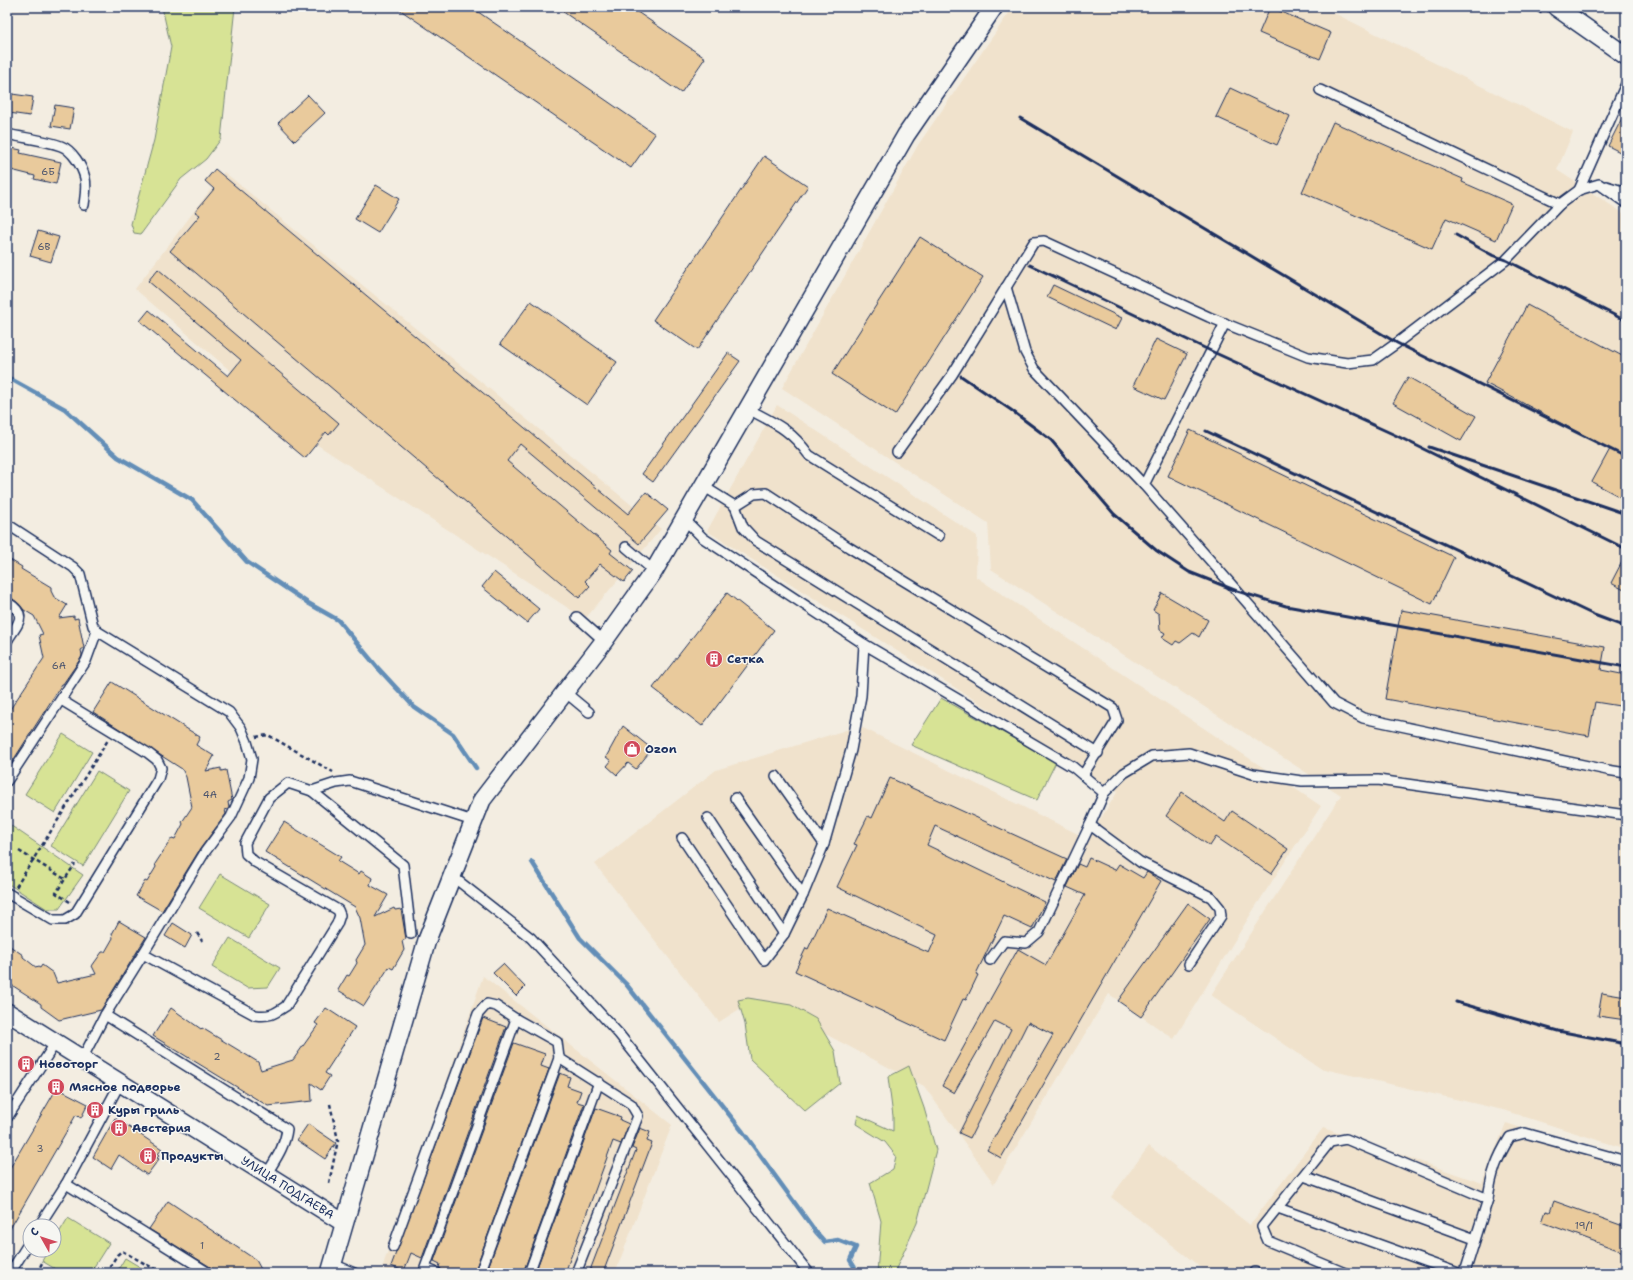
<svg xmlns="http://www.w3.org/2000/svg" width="1633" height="1280" font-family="'Shantell Sans',sans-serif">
<rect width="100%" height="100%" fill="#f3ede1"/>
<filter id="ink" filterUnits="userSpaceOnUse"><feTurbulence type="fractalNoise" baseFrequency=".025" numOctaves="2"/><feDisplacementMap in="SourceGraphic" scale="8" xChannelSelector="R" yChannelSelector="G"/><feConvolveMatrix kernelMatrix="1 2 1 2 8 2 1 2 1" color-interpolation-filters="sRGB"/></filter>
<g filter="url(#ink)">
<g fill="#f0e2cc">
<path d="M1013,7H1322L1573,132L1557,170L1626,215V1149L1503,1110L1320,1068L1211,995L1341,795L991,569L988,523L782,388L918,145Z"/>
<path d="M224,172L661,529L585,619L316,444L135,289Z"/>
<path d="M777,405L977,536L976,577L1321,806L1254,909L1174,1039L1109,994L994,1184L924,1086L757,998L719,1022L595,864L716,770L859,726L1088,839L1118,791L1083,775L1076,764L707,531Z"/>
<path d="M483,976L672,1125L615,1273H395L382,1268Z"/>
<path d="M1506,1123L1626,1162V1273H1208L1111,1197L1149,1146L1250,1225L1323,1128L1482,1183Z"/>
</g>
<g fill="#d7e395" stroke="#79897a">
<path d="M162,7H235L221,139L206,159L181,179L141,234L134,233L131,224L154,140L171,47Z"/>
<path d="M941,698L1056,762L1037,800L911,745Z"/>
<path d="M63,734L92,752L55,813L25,794Z"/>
<path d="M97,771L129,791L83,866L51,846Z"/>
<path d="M7,823L83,875L59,909H47L7,883Z"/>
<path d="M220,874L270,904L249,938L199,908Z"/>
<path d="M230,938L280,968L268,987L247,988L212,967Z"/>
<path d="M748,998L791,1005L816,1019L835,1051L840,1083L805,1111L750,1059L745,1024L738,1000Z"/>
<path d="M909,1066L924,1108L936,1150L917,1223L894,1273H877L881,1221L870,1183L893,1169L896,1156L885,1142L856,1124L858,1115L893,1131V1116L888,1077Z"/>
<path d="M68,1218L109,1243L90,1273H62L42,1261L48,1250H54V1241Z"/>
<path d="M125,1258L150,1273H116Z"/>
</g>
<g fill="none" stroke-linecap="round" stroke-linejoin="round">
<g stroke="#638eb7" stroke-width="4.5">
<path d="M7,377L65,409L118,457L192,500L247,562L308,603L338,620L377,667L414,707L453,734L476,768"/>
<path d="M532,862L580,938L626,984L743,1132L816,1232L825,1242L838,1240L856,1247L850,1260L858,1273"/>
</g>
</g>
<g fill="#e9ca9c" stroke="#1b2f5e">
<path d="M396,7H471L655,134L631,168Z"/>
<path d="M556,7H630L705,58L681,93Z"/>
<path d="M1270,7L1331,33L1320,59L1259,33Z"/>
<path d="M1230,88L1290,116L1277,145L1216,117Z"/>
<path d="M12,94L33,97L30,116L9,113Z"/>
<path d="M308,95L325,113L295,141L278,123Z"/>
<path d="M55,105L74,108L70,129L51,126Z"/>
<path d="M1626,110V155L1608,146Z"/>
<path d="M1333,122L1463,179L1462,182L1512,204L1496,240L1446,218L1432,249L1302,192Z"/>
<path d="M7,147L21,150L20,153L61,162L56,184L34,179L35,176L7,169Z"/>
<path d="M764,156L808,186L697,350L653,320Z"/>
<path d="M215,169L628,514L646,492L668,510L639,544L520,444L507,461L612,550L610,553L633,571L624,582L600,564L585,581L590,586L579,598L170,251L200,215L195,212L214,189L205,181Z"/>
<path d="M376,185L399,199L378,233L355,219Z"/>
<path d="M38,231L59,237L51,262L30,256Z"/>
<path d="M920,237L983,277L895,415L832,374Z"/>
<path d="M158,269L339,423L329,435L326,432L305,458L140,321L149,310L228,376L241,360L148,281Z"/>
<path d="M1053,285L1122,318L1116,330L1047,297Z"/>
<path d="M531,301L617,362L587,405L500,344Z"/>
<path d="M1527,305L1626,358V500L1592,482L1610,449L1485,383Z"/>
<path d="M1156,339L1187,354L1164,400L1133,386Z"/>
<path d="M728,353L740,361L653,482L642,474Z"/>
<path d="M1408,377L1476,416L1461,441L1393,403Z"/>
<path d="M1190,430L1454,557L1432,604L1168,476Z"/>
<path d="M1626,554V591L1611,583Z"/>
<path d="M7,558L22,567L21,569L51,587V591L54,597L67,605L59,618L74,616V619L78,618L84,648L81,650L82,655L81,658L63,684H62L7,770V714L44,658L39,635L43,634L34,616L24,610L17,602L7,596Z"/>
<path d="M494,572L539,609L527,623L482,587Z"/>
<path d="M727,593L774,630L702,726L653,688Z"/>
<path d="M1162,593L1208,620L1199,637L1193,633L1180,643L1176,641L1173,645L1162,638L1165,633L1160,630L1159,614L1153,610Z"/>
<path d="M1401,610L1605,647L1601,670L1626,675V707L1595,702L1589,736L1385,699Z"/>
<path d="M112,682L200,737L196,745L214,756L206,771L221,768V771L226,770L232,800L228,802L229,808L228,809L225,810L226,814L200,849L162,911L136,896L145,881L147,882L156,867L155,864L172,838L175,839L183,824L182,822L192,807L186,777L182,769L93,712Z"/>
<path d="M623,726L652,749L636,769L628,763L617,775L607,766L611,761L606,757Z"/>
<path d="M890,778L1067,859L1056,882L935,826L927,845L1045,902L1032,929L1004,916L976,974L978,975L966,1000L963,999L944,1040L795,971L806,948L808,949L827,908L929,953L937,935L837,887L857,845L854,844L868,816L872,818Z"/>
<path d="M1182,792L1225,822L1232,811L1288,849L1271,874L1216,837L1210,846L1166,816Z"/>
<path d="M284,822L341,857L338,861L359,874L361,871L372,878L370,885L388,895L375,917L394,908L395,910L401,909L406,939L402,941L404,950L393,969L389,967L364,1006L338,990L347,975L349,976L357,963L356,960L365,945L360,918L355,907L265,852Z"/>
<path d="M1089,858L1115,870L1119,864L1143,878L1147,872L1161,881L1001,1158L987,1150L1053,1035L1028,1022L970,1138L959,1133L1011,1029L995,1021L954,1093L942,1086L1018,949L1046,965L1085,895L1067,887L1078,864L1085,867Z"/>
<path d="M1188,903L1210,919L1141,1017L1118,1001Z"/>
<path d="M119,921L146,937L101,1010L59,1020L41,1007V1004L7,982V944L23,955V957L37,968L38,967L40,968L42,965L53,973L57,983L96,974L92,966L102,952H105L113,938L112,934Z"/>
<path d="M173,923L192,935L185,948L165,936Z"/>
<path d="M503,964L525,987L516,996L493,973Z"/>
<path d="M1602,993L1626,997V1020L1598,1016Z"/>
<path d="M171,1008L201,1029L202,1028L258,1062L261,1070L293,1060L318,1025L315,1023L326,1008L355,1027L325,1073L330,1076L321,1090L311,1083L312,1101L268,1106L153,1036Z"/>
<path d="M483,1018L506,1027L422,1258L411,1253L404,1271L391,1266Z"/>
<path d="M514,1043L545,1054L541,1066L549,1069L474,1273H443L442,1270L439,1267L440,1264L434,1261Z"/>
<path d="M560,1073L570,1077L567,1086L581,1091L577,1102L584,1104L523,1273H486Z"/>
<path d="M57,1088L88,1104L81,1118L76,1115L7,1234V1173Z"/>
<path d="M596,1108L621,1117L620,1120L629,1124L621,1144L613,1141L565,1273H535Z"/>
<path d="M115,1118L162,1149L158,1154L159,1155L157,1158L159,1159L147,1175L119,1155L111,1169L93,1157Z"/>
<path d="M308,1124L336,1143L325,1159L297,1140Z"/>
<path d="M640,1128L650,1132L647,1141L652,1143L603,1273H589L636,1150L632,1148Z"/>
<path d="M168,1201L256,1260L263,1273H215L212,1268L149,1229Z"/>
<path d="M1554,1201L1626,1227V1253L1542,1222L1546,1211L1550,1212Z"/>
</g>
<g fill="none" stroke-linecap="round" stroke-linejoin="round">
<defs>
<g id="lane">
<path d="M1320,90L1560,204"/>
<path d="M7,134C24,138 45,140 61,146C72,150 82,166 85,178C87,187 85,196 84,205"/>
<path d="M1606,186L1626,192"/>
<path d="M1579,190L1626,84"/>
<path d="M1006,287L1025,352L1034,369L1144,485"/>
<path d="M1225,323L1144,485L1237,591L1334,703L1363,718L1607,770L1626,773"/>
<path d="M748,409C776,424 790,429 809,455L939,536"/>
<path d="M897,452L952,375L1034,242L1044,241L1209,317L1308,357L1347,363L1373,360L1397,343L1506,260L1560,204L1579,190L1599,184L1626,203"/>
<path d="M703,486L735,506L754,494L766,493L850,548L1113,708L1117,720L1083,775"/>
<path d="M735,506L743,527L756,541L1098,753"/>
<path d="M684,519L703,538L864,644L1073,767L1104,793"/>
<path d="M7,524L73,567L80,574L93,626L97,631L86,661L7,781"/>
<path d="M626,547L654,571"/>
<path d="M7,602C29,615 18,623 7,641"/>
<path d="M577,617L604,641"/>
<path d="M97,631L229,712L241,728L247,742L252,759L249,778L231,817L205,852L143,954"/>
<path d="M565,692L589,712"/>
<path d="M776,776L824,844"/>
<path d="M312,791L403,865L411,934"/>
<path d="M735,798L803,895"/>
<path d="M708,818L784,934"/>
<path d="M1090,825L1140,862L1211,897L1220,908L1221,916L1189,964"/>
<path d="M682,838L764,960L784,934L803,895L824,844L851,750L861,696L864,644"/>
<path d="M452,876L531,938L619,1034L809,1273"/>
<path d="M7,893L53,920H65L75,914L150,792L158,779L161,768L157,760L148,753L61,700"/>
<path d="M990,960L1004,941L1026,943L1039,932L1090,825L1104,793L1124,773L1152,756L1189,753L1253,774L1302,781L1378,780L1626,815"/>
<path d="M105,1015L287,1129C285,1147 275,1160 266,1175"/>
<path d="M82,1059L105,1015L143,954L255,1015C270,1017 274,1014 286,1006L337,924L340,915L338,910L255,862L246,854L245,843L269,798L288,783L312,791L336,783L350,781L473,821"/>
<path d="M7,1118L56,1042"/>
<path d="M1304,1176L1475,1239"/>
<path d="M66,1184L209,1273"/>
<path d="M1278,1208L1458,1273"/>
<path d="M39,1226L66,1184L120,1083"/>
<path d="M393,1247L478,1014L487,1004L496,1006L516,1019L557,1042L559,1058L631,1104L638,1116L576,1273"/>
<path d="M333,1264L354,1273"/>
<path d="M1255,1272L1256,1273"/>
<path d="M10,1273L30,1241"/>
<path d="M437,1273L425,1268L516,1019"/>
<path d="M480,1273L559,1058"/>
<path d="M529,1273L599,1082"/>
<path d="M1345,1273L1268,1241L1262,1227L1330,1142L1346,1139L1488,1199C1491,1174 1497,1158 1510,1137L1525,1133L1626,1161"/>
<path d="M1461,1273L1466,1269L1488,1199"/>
</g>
<g id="street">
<path d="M1556,7L1626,56"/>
<path id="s1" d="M7,1012L344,1223"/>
<path d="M330,1273L427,940L482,800L604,641L654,571L906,135L994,7"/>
</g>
</defs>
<use href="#lane" stroke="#1b2f5e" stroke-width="12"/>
<use href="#street" stroke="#1b2f5e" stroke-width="20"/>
<g stroke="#1b2f5e" stroke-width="2.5" stroke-dasharray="4 3" stroke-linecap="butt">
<path d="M1532,7L1542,14"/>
<path d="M256,737L268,735L333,772"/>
<path d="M19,851L65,879"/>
<path d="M16,887L108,740"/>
<path d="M70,902L56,893L75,864"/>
<path d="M197,933L202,941"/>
<path d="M329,1183L338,1140L330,1104"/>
<path d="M37,1273L43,1261"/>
<path d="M106,1273L117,1255L122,1251L162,1273"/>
</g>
<use href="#lane" stroke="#f6f6f2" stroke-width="9"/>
<use href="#street" stroke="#f6f6f2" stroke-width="17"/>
<g stroke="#1b2f5e" stroke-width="3">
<path d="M1020,118L1397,343L1626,457"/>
<path d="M1456,235L1492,255L1506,260L1626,321"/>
<path d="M1030,265L1211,351L1395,435L1626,549"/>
<path d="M961,376L1011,410L1051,440L1114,514L1157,551L1189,572L1237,591L1286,606L1626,667"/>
<path d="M1206,431L1594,615L1626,627"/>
<path d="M1429,447L1626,514"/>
<path d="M1456,1002L1558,1031L1626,1044"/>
</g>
</g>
</g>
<defs>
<symbol id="building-disc" viewBox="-11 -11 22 22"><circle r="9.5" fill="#d1495b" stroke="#f6f6f2"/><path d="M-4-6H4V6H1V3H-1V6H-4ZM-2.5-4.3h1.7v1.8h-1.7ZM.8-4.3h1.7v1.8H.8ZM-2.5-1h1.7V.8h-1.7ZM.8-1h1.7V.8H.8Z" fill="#fff"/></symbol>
<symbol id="shop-disc" viewBox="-11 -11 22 22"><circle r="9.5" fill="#d1495b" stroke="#f6f6f2"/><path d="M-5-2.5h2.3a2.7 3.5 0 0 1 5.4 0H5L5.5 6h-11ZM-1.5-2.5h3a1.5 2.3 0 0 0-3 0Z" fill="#fff"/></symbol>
</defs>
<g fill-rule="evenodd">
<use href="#building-disc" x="704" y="649" width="20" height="20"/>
<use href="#shop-disc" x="622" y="739" width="20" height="20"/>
<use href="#building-disc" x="16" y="1054" width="20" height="20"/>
<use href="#building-disc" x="46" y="1077" width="20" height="20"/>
<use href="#building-disc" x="85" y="1100" width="20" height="20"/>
<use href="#building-disc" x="109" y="1118" width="20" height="20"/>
<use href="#building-disc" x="138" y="1146" width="20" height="20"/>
</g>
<g text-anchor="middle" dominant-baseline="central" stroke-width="3" stroke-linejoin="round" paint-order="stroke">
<g font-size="10" fill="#4e566e">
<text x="48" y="171">6Б</text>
<text x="44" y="246">6В</text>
<text x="59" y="665">6А</text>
<text x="210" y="794">4А</text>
<text x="217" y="1056">2</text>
<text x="40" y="1148">3</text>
<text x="1584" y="1225">19/1</text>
<text x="202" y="1245">1</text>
</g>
<g font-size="12" font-weight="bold" fill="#1b2f5e" stroke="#f6f6f2" text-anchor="start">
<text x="727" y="659">Сетка</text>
<text x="645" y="749">Ozon</text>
<text x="39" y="1064">Новоторг</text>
<text x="69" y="1087">Мясное подворье</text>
<text x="108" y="1110">Куры гриль</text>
<text x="132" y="1128">Австерия</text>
<text x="161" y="1156">Продукты</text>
</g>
<g font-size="12" fill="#1b2f5e" stroke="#f6f6f2">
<text stroke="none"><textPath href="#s1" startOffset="331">УЛИЦА ПОДГАЕВА</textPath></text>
</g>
</g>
<rect width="1633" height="1280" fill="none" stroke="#f6f6f2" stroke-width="24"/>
<rect x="12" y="12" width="1609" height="1256" fill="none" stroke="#1b2f5e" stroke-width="1.5" filter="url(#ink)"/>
<g transform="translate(42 1238) rotate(309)"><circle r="19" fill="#f6f6f2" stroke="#9ea6b7"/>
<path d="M0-3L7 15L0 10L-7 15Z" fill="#d1495b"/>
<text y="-6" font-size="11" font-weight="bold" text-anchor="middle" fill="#1b2f5e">С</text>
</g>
</svg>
